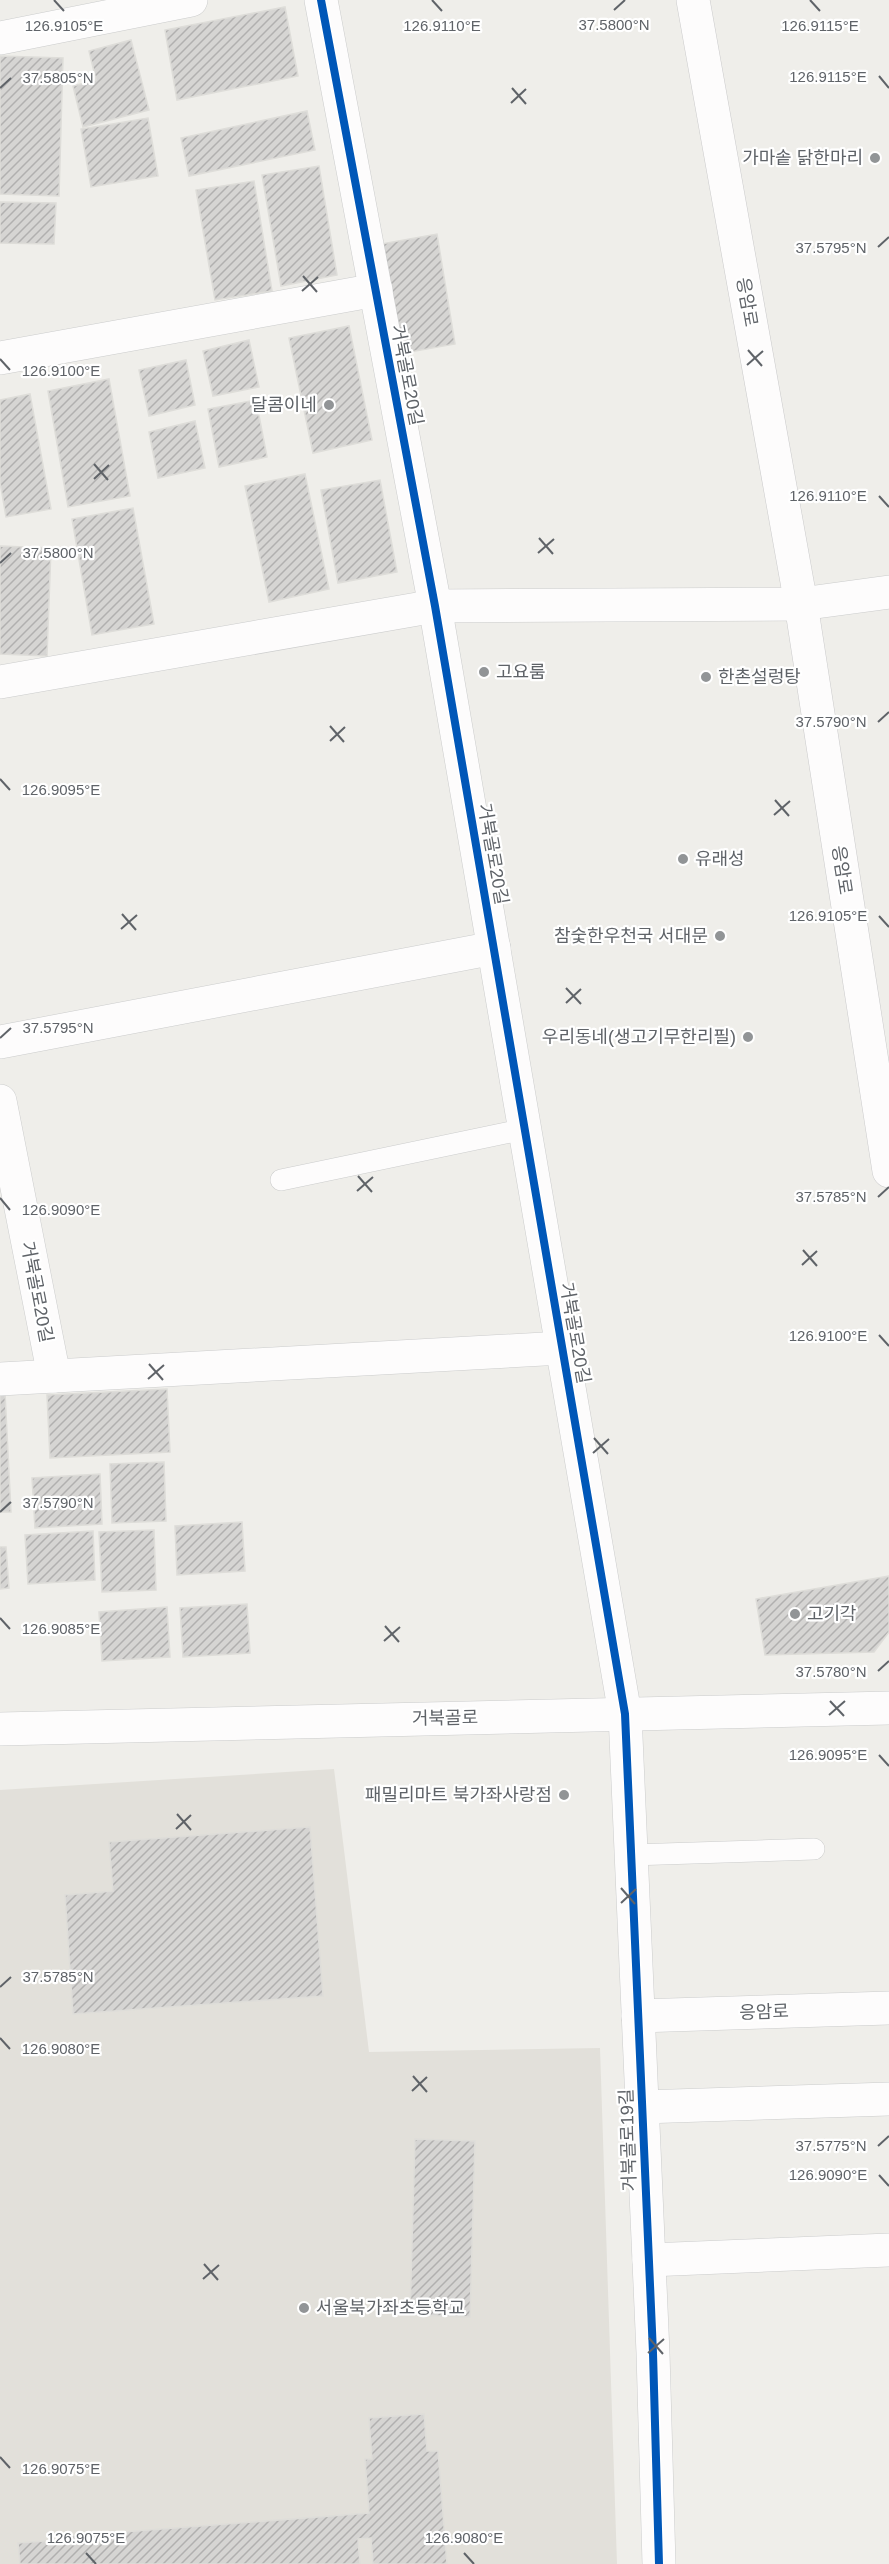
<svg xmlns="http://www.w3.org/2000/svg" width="889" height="2564" font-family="Helvetica,'Noto Sans KR',sans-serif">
<defs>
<pattern id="building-hatch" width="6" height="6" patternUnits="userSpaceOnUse" patternTransform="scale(1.5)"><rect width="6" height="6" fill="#d6d5d3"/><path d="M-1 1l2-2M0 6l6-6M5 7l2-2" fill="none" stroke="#b1b0af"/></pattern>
</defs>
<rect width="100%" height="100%" fill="#efeeea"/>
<path fill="#e2e0da" d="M334,1769L369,2052L600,2048L617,2564H0V1790Z"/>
<g fill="url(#building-hatch)" stroke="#deddd9" stroke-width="1.5">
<path d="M285,7L298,76L177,100L165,30Z"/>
<path d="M131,40L149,110L83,127L73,86L96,80L89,51Z"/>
<path d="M0,56L63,58L59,196L0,194Z"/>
<path d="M307,111L315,150L189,176L181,138Z"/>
<path d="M148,118L158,176L91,187L81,129Z"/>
<path d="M319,166L337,275L281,286L262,175Z"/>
<path d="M254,181L272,291L215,300L196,190Z"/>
<path d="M0,202L56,203L54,244L0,243Z"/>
<path d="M437,234L455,344L399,354L381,244Z"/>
<path d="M349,326L372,440L313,453L289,338Z"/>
<path d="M249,340L259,387L213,396L203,351Z"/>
<path d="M186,360L195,405L149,416L139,370Z"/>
<path d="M109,379L130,496L68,507L48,391Z"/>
<path d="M30,394L51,509L6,517L0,482V400Z"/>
<path d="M256,400L267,457L219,467L208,409Z"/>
<path d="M195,421L205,468L158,478L149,432Z"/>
<path d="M305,474L329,589L269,602L245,486Z"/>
<path d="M380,480L397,572L338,583L321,490Z"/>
<path d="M133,508L154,624L92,635L72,519Z"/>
<path d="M0,546L51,548L47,656L0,654Z"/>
<path d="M167,1389L170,1452L50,1458L47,1395Z"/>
<path d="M5,1393L11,1512H0V1394Z"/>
<path d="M164,1462L166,1521L112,1523L110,1464Z"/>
<path d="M100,1474L102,1524L35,1528L32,1478Z"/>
<path d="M242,1522L245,1571L177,1575L175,1526Z"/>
<path d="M154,1530L156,1590L102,1592L99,1532Z"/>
<path d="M93,1531L95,1580L28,1584L25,1535Z"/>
<path d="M0,1547H6L9,1588L0,1589Z"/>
<path d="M889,1576V1632L874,1652L765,1655L756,1599Z"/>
<path d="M247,1604L250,1653L183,1657L180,1608Z"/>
<path d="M167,1607L170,1657L102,1661L99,1612Z"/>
<path d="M310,1827L323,1996L73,2014L65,1895L113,1891L109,1842Z"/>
<path d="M415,2139L475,2141L470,2317L410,2315Z"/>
<path d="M424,2414L427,2451H438L447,2564H373L371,2538L358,2539L360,2564H20L18,2543L58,2540V2537L369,2513L365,2459H372L369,2418Z"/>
</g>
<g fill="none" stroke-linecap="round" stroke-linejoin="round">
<defs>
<g id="service">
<path d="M281,1180L525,1129"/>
<path d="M631,1855L814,1849"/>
</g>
<g id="minor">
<path d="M321,0L435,606L625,1714L653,2353L659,2564"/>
<path d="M0,38L191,0"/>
<path d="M0,358L376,290"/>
<path d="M0,682L435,606L801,604L889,592"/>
<path d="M0,1042L494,948"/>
<path d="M0,1101L54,1376"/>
<path d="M0,1379L562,1348"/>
<path d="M638,2016L889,2008"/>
<path d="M642,2107L889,2099"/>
<path d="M649,2260L889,2250"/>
</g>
<path id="tertiary" d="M0,1729L889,1708"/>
<path id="secondary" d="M693,0L801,604L889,1171"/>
</defs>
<use href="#service" stroke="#cbcccc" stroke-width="22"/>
<use href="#minor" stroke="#cbcccc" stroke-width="34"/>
<use href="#tertiary" stroke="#cbcccc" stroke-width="34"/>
<use href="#secondary" stroke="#cacacb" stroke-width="34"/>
<use href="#service" stroke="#fdfcfc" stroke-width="21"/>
<use href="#minor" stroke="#fdfcfc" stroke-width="33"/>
<use href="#tertiary" stroke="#fdfcfc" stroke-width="33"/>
<use href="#secondary" stroke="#fdfcfc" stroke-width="33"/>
<defs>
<path id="cycleway" d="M321,0L435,606L625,1714L653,2353L659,2564"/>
</defs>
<use href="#cycleway" stroke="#fff" stroke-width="11"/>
<use href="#cycleway" stroke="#0057b8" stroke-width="8"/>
</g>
<path fill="none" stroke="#5f6368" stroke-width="2" d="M54,0L64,11M432,0L442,11M810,0L820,11M614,10L625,0M879,76L889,88M0,88L11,78M512,88L526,104M511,103L526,89M878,247L889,237M303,276L317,292M302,291L318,277M748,350L762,366M0,359L10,370M747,365L763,351M94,464L108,480M94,479L109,465M879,496L889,507M539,538L553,554M538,553L554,539M0,563L11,553M878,722L889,712M330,726L344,742M330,741L345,727M0,779L10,790M775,800L789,816M774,815L790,801M122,914L136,930M879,916L889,927M121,929L137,915M566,988L581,1004M566,1003L581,989M0,1038L11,1028M358,1176L372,1192M357,1191L373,1177M878,1197L889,1187M0,1198L10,1210M803,1250L817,1266M802,1265L817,1251M879,1335L889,1346M149,1364L163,1380M148,1379L164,1365M594,1438L608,1454M593,1453L609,1439M0,1512L11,1502M0,1618L10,1629M385,1626L399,1642M384,1641L400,1627M878,1671L889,1661M830,1701L844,1716M829,1715L845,1701M879,1755L889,1766M177,1814L191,1830M176,1829L191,1815M621,1888L635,1904M621,1903L636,1889M0,1987L11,1977M0,2038L10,2049M413,2076L427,2092M412,2091L427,2077M878,2146L889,2136M879,2175L889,2186M204,2264L218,2280M203,2279L219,2265M649,2338L663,2354M648,2353L664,2339M0,2457L10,2468M86,2553L96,2564M464,2553L474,2564"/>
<g fill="#919496" stroke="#fff" stroke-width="2">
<circle cx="875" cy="158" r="6"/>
<circle cx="329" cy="405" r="6"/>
<circle cx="484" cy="672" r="6"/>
<circle cx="706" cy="677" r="6"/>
<circle cx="683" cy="859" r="6"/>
<circle cx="720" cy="936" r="6"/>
<circle cx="748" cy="1037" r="6"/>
<circle cx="795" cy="1614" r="6"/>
<circle cx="564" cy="1795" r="6"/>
<circle cx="304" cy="2308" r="6"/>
</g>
<g text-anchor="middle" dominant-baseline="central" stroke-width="4.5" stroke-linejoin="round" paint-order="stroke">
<g font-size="18" fill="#5f6368" stroke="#fff" text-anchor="end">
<text x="863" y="158">가마솥 닭한마리</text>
<text x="317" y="405">달콤이네</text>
<text x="496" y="672" text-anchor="start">고요룸</text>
<text x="718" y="677" text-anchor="start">한촌설렁탕</text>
<text x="695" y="859" text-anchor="start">유래성</text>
<text x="708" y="936">참숯한우천국 서대문</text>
<text x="736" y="1037">우리동네(생고기무한리필)</text>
<text x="807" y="1614" text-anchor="start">고기각</text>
<text x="552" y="1795">패밀리마트 북가좌사랑점</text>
<text x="316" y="2308" text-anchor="start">서울북가좌초등학교</text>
</g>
<g font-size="18" fill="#5f6368" stroke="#fff">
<text transform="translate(747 302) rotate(80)">응암로</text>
<text transform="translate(407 375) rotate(79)">거북골로20길</text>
<text transform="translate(493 854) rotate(80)">거북골로20길</text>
<text transform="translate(842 870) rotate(81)">응암로</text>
<text transform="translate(37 1292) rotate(79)">거북골로20길</text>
<text transform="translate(575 1333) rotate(80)">거북골로20길</text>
<text transform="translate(445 1718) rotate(-1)">거북골로</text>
<text transform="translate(764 2012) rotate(-2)">응암로</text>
<text transform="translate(628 2140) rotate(-92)">거북골로19길</text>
</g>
</g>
<g font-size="15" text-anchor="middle" fill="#5f6368" stroke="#fff" stroke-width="4.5" stroke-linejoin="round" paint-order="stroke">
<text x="614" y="30">37.5800°N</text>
<text x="64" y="31">126.9105°E</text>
<text x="442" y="31">126.9110°E</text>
<text x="820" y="31">126.9115°E</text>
<text x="828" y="82">126.9115°E</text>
<text x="58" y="83">37.5805°N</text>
<text x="831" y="253">37.5795°N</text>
<text x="61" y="376">126.9100°E</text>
<text x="828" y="501">126.9110°E</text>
<text x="58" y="558">37.5800°N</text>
<text x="831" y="727">37.5790°N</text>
<text x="61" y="795">126.9095°E</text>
<text x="828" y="921">126.9105°E</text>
<text x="58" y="1033">37.5795°N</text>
<text x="831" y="1202">37.5785°N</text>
<text x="61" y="1215">126.9090°E</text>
<text x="828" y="1341">126.9100°E</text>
<text x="58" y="1508">37.5790°N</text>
<text x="61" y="1634">126.9085°E</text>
<text x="831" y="1677">37.5780°N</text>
<text x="828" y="1760">126.9095°E</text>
<text x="58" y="1982">37.5785°N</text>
<text x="61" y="2054">126.9080°E</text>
<text x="831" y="2151">37.5775°N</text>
<text x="828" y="2180">126.9090°E</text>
<text x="61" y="2474">126.9075°E</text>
<text x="86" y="2543">126.9075°E</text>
<text x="464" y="2543">126.9080°E</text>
</g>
</svg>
